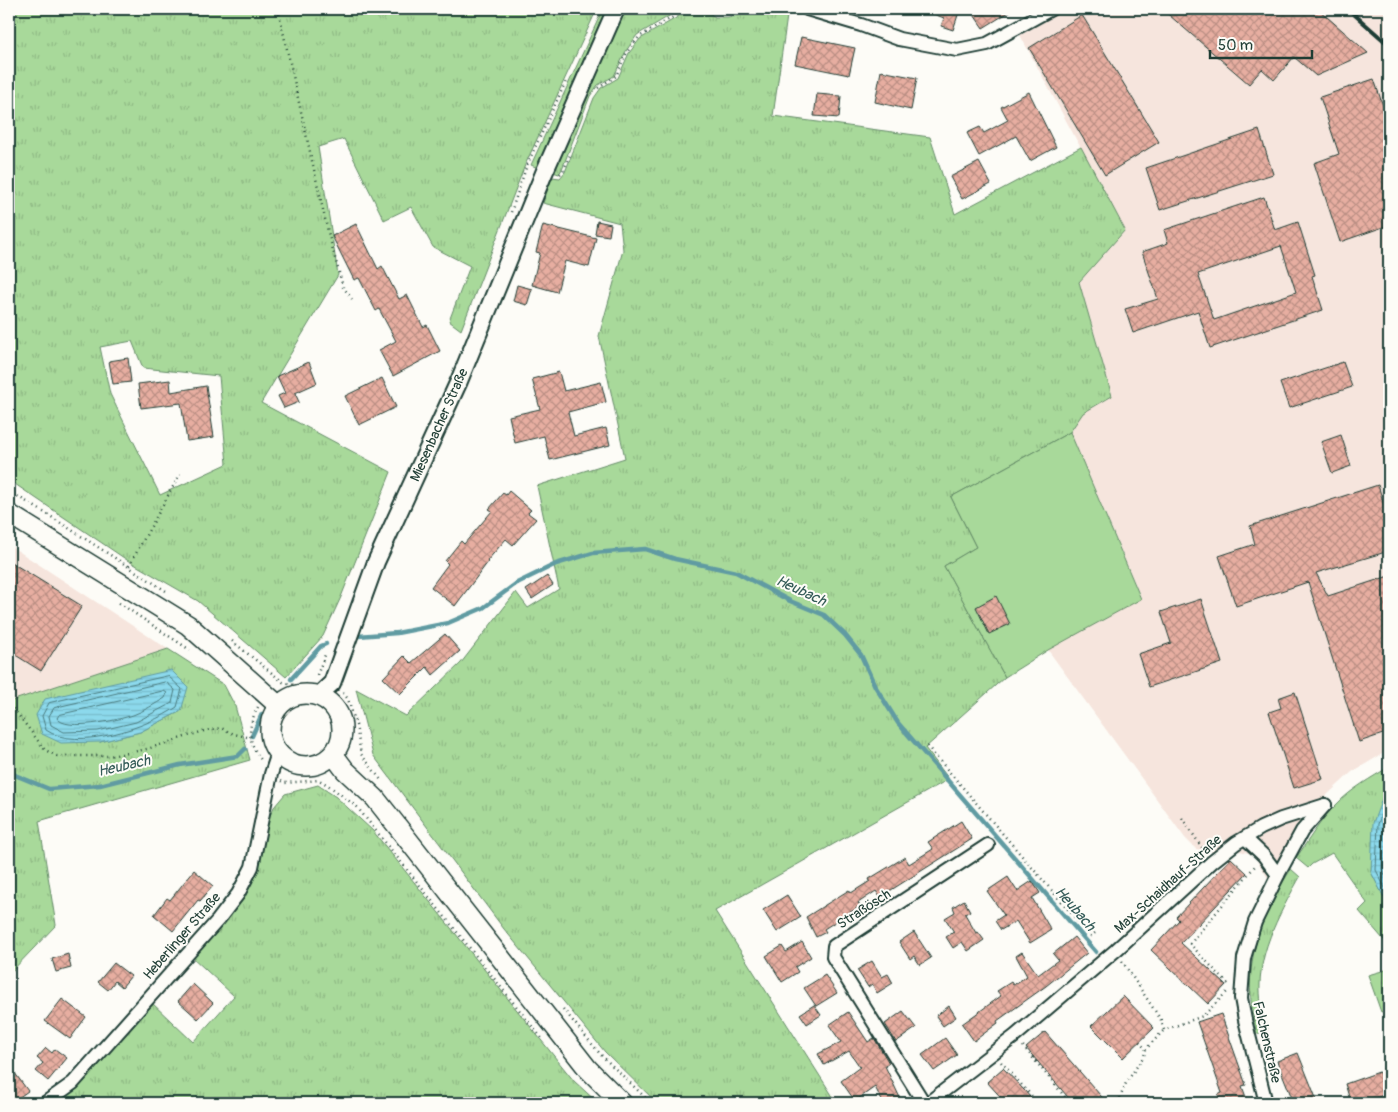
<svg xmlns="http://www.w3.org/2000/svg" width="1398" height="1112" font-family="Pangolin,sans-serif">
<defs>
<pattern id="grass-tufts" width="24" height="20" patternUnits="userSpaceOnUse" patternTransform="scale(1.25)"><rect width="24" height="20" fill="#a8d99a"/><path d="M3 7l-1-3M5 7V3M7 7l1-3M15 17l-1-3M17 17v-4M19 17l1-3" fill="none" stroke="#90bb85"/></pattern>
<pattern id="water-rules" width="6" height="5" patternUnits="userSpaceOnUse" patternTransform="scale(1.25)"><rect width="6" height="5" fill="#8cd9ec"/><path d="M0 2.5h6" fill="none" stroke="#78bbcb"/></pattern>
<pattern id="building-cross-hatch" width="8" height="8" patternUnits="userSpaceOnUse" patternTransform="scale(1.25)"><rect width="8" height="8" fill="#e7aea1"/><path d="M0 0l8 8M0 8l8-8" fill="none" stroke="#bb8f84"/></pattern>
</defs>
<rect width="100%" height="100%" fill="#fdfcf7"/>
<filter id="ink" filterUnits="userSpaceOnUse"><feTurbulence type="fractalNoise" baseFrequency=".02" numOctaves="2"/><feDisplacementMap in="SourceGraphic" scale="10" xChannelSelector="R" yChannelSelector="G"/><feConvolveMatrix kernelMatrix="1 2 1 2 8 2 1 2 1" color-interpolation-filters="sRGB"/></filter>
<g filter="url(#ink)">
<g fill="#f6e5dd">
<path d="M1057,9H1389V750L1352,772L1314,807L1269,880L1253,854L1235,850L1225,843L1214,852L1196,849L1185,838L1048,650L1141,598L1070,432L1083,413L1112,396L1079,282L1125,230L1020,35L1057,14Z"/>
<path d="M9,545L168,649L11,701L9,699Z"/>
</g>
<g fill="url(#grass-tufts)" stroke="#648b67" fill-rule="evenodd">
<path d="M9,9H597L525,165L461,330L449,321L470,266L433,247L411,207L384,220L344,139L318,147L338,275L261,403L391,472L341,597L323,636L286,677L198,601L127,560L9,480ZM132,341L143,368L219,376L227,464L160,495L110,394L100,347Z"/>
<path d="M603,9H610L538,168L531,165Z"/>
<path d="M622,9H681L637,35L626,51L614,76L598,85L590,96L562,169L559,174L553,172L589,83Z"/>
<path d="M688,9H705L706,11L715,17H728L739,15L748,9H788L773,116L930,137L955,214L1081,147L1125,230L1079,282L1112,396L1083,413L1070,432L951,497L976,547L944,566L1005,677L925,748L949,779L715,911L837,1103H657L605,1052L504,929L373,755L356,689L406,716L461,663L516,592L528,608L559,589L537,486L625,458L599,336L623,250L620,223L543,203L552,177L560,178L565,172L594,98L601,88L618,78L629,53L640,39L676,18Z"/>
<path d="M168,649L224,685L235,706L250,760L39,821L56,925L9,974V699L11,701ZM181,711L140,732L100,742Z"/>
<path d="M1389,767V794L1383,796L1371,872L1389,907V946L1359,911L1367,903L1332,853L1312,864L1308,868L1296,858C1309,840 1320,820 1336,805C1351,789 1371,778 1389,767Z"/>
<path d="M318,785L336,797L373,831L574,1081L598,1103H56L78,1087L151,1002L193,1042L234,996L191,956L221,922L274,807L285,794Z"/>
<path d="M1291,869L1300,877C1273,925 1246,974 1268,1029L1257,1034C1240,970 1257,923 1291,869Z"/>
<path d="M1389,969V1009L1381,1012L1368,975Z"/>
</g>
<path fill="#a8d99a" stroke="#648b67" d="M1070,432L1141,599L1048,650L1005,677L944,566L976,547L951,497Z"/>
<g fill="url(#water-rules)" stroke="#609ba2">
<path d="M171,670L188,687L181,711L140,732L100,742L61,743L42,734L36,715L45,699Z"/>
<path d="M1389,794V907L1371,872L1373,823L1383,796Z"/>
</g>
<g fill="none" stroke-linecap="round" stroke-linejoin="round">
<g stroke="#4b7b7e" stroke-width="1">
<path d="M168,676L182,689L177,707C148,727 77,752 46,730L42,716L49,703Z"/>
<path d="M166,682L175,690L172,703L136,722L98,731L64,732L51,725L49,716L54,708Z"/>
<path d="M164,691L167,693L165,698C155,704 144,711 133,715C119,720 65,732 57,718L59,715Z"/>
<path d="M1389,799L1386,801L1378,824L1376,870L1389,896"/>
<path d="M1389,811L1384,825L1382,869L1389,882"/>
</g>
<g stroke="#609ba2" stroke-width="4.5">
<path d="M358,636L397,633L448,623L483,608L517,583L556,564L593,553L645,549L675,559L736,572L790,601L824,615L845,635L861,655L875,686L898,723L1096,952"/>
<path d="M291,679L321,646L326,644"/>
<path d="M252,736L262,714"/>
<path d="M9,769L15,775L49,789L100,785L180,765L238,756L245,749"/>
</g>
</g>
<g fill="url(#building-cross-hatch)" stroke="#1f3d34" fill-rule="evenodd">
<path d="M921,9H960L953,30L941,26L944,18Z"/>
<path d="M970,9H1014L983,28Z"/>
<path d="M1162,9H1318L1368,53L1316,76L1294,57L1274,80L1262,69L1249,84Z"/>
<path d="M1082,15L1159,142L1105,175L1029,48Z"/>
<path d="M801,37L855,48L849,75L795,64Z"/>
<path d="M881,71L917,78L911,110L875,102Z"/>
<path d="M1374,79L1389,124V225L1340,242L1314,163L1339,154L1320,97Z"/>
<path d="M1029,92L1056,147L1030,161L1016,136L979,156L967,133L980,127L984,133L1008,120L1001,107Z"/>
<path d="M817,94L841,96L839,118L814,116Z"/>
<path d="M1259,130L1273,174L1160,210L1146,168Z"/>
<path d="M979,162L991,184L962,199L950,177Z"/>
<path d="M1264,197L1275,230L1298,222L1315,275L1312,276L1323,310L1210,348L1198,311L1133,333L1125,309L1158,299L1142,252L1168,243L1164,230ZM1281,246L1296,292L1214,320L1198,274Z"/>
<path d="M597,221L611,224L609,236L595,234Z"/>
<path d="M356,224L378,269L382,266L399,299L407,295L423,327L427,325L440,351L393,376L379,350L396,341L379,309L376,311L359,278L354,280L332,236Z"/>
<path d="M543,225L596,238L589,267L565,261L557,292L532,285L540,253L536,252Z"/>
<path d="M517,285L532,289L527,305L513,301Z"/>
<path d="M128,358L131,382L113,384L109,361Z"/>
<path d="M309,362L317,383L295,393L299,402L284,408L278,396L285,393L277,376Z"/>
<path d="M1343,362L1352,387L1289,408L1280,383Z"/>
<path d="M559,372L564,391L601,382L606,402L568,412L574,436L606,428L610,445L550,460L544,436L515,443L509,416L540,409L532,379Z"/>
<path d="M382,378L396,407L359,425L345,396Z"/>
<path d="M170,380L171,392L206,386L214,437L187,441L181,403L141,408L138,384Z"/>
<path d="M1341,435L1351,466L1332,473L1321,442Z"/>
<path d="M1378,485L1389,521V551L1316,573L1328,596L1389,576V732L1359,742L1308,582L1236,606L1219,556L1255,544L1250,526Z"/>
<path d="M509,491L531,510L528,513L536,519L513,545L506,539L487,561L488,562L455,606L431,587L448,564L445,561L461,541L464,544L492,511L489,509L503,493L506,495Z"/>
<path d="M9,561L82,606L41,671L9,651Z"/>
<path d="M547,576L553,585L532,599L526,590Z"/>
<path d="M996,596L1010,624L989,634L976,607Z"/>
<path d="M1201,599L1222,663L1149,687L1138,654L1171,643L1161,612Z"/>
<path d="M445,634L460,651L433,675L427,667L400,694L383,678L404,656L411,663Z"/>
<path d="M1295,692L1323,779L1294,788L1269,712L1281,708L1278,698Z"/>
<path d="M961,821L972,839L880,897L876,891L858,903L860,906L824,929L826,932L816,937L806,917L849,890L851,893L870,881L869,879L905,857L909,864L933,849L928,842Z"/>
<path d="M1231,858L1247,873L1181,943L1226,985L1208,1004L1151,950L1179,920L1176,917Z"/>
<path d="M194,870L213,886L200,901L198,900L173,931L154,915L167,898L170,900Z"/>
<path d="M1008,877L1017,891L1032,881L1040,893L1032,898L1051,930L1030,943L1016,921L1001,930L995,921L1004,915L987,891Z"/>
<path d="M787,895L801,917L777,932L763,910Z"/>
<path d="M964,900L970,911L965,914L976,933L978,932L984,940L968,951L962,942L953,948L946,937L954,932L945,918L955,912L953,907Z"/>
<path d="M914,932L931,958L920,965L914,956L910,959L899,942Z"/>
<path d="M1074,937L1087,953L1046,986L997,1021L998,1023L974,1041L962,1024L1001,996L997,991L1011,982L1013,985L1027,976L1016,956L1022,952L1038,975L1058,960L1053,954Z"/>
<path d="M802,942L811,957L795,967L798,972L782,982L766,956L782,946L786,952Z"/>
<path d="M68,954L71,968L56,972L52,959Z"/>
<path d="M872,961L882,977L888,974L893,983L877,993L872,984L868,987L857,970Z"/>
<path d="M114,963L131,976L122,987L115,981L108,990L98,982Z"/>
<path d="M825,975L837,993L816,1006L804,988Z"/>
<path d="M193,984L213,1003L198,1019L178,1001Z"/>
<path d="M1123,996L1154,1028L1123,1058L1091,1026Z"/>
<path d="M62,999L86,1017L70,1039L45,1021Z"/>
<path d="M814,1005L821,1015L807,1024L800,1014Z"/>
<path d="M949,1006L956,1017L943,1026L936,1016Z"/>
<path d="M903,1011L916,1028L896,1042L885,1024Z"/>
<path d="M848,1012L868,1042L874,1038L889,1063L885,1066L901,1100L894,1103H883L875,1087L855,1101L841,1081L860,1067L849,1051L824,1065L818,1054L841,1042L829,1025Z"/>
<path d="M1221,1014L1246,1085L1242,1086L1248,1103H1221L1218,1095L1222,1093L1197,1022Z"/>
<path d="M1045,1032L1087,1080L1107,1103H1074L1067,1096L1026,1048Z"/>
<path d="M945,1038L957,1055L934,1071L922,1055Z"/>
<path d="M46,1048L52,1053L55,1049L67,1058L48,1081L36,1071L43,1063L37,1058Z"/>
<path d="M1298,1053L1318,1103H1294L1277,1061Z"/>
<path d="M9,1065L28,1091L11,1103H9Z"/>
<path d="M1003,1068L1025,1091L1035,1103H1006L987,1082Z"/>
<path d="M1379,1072L1381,1079L1389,1076V1088L1385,1090L1387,1094L1360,1103H1351L1345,1084Z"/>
</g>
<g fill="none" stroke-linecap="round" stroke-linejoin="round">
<defs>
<g id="minor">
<path d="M807,9L861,25L899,39L957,50L987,44L1051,9"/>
<path d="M1245,838L1264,856L1278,875"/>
<path d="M45,1103L73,1083L218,920L238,894L252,867L271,774L278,753"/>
<path d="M924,1103L833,957L834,946L988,845"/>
<path d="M928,1103L1015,1036L1116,950L1212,862L1236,843L1261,828L1281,819L1325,805"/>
<path d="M1266,1103L1245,1020L1241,998L1244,958L1255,922L1278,875L1302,831L1325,805"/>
</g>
<path id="tertiary" d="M318,696L332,683L376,562L459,381L544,173L616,9"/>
<g id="secondary">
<path d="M9,514L188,625L279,706"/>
<circle cx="306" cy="730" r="36"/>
<path d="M333,754L345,770L375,798L394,822L588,1069L622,1103"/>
</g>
</defs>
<use href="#minor" stroke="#1f3d34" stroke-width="16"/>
<use href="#tertiary" stroke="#1f3d34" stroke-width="20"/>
<use href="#secondary" stroke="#1f3d34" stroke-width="22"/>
<g stroke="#1f3d34" stroke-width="2.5" stroke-dasharray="1 4" stroke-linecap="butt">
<path d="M278,9L328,232L343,287L352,299"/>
<path d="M598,88L616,76L627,52L639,37L675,16L684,9"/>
<path d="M560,174L563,171L570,155"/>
<path d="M511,212L527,165L567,79"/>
<path d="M9,491L50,516L166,591"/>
<path d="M129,566L180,474"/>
<path d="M119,603L190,650"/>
<path d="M232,641L283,682L302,687L310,682"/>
<path d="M317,675L325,655"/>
<path d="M343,693L348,699L356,725L361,754L381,780"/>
<path d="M9,706L13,708L45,750L57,756H109L128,753L147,749L204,731L221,728L234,734L251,738"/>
<path d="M258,707C247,728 247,741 262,761"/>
<path d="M927,746L1091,936L1095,933"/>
<path d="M281,781L285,783L319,780L328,785L357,807L544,1041"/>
<path d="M1182,818L1205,852"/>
<path d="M1122,961L1161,1020L1164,1030L1203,1016L1229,990"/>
<path d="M1228,984L1190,944L1255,866"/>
<path d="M563,1009L601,1055L651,1103"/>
<path d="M1139,1042L1146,1049"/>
<path d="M1023,1046L1070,1103"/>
<path d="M1001,1062L1038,1103"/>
<path d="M1118,1103L1126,1083L1144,1056L1146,1049L1164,1030"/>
</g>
<use href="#minor" stroke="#fdfcf7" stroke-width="12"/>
<use href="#tertiary" stroke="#fdfcf7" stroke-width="16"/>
<use href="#secondary" stroke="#fdfcf7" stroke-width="19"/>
<path stroke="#1f3d34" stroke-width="4" d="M1348,9L1389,45"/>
</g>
</g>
<g text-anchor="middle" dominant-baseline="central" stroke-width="4" stroke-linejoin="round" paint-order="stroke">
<g font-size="14" fill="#1f3d34" stroke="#fdfcf7">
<text transform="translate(439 425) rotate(-66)">Miesenbacher Straße</text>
<text transform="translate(1168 884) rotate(-42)">Max-Schaidhauf-Straße</text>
<text transform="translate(864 909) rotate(-33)">Straßösch</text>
<text transform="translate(182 936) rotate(-49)">Heberlinger Straße</text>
<text transform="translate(1267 1042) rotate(77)">Falchenstraße</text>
</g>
<g font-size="15" font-style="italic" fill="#355c59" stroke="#fdfcf7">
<text transform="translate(801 591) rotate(25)">Heubach</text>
<text transform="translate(124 766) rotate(-13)">Heubach</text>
<text transform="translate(1075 909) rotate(49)">Heubach</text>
</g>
</g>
<rect width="1398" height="1112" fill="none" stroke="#fdfcf7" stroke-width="30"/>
<rect x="15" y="15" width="1368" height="1082" fill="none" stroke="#1f3d34" stroke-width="2" filter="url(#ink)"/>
<path d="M1210 50v8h102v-8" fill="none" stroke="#1f3d34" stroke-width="2.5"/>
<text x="1218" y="50" font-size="15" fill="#1f3d34" stroke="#fdfcf7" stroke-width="4" paint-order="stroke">50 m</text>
</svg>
